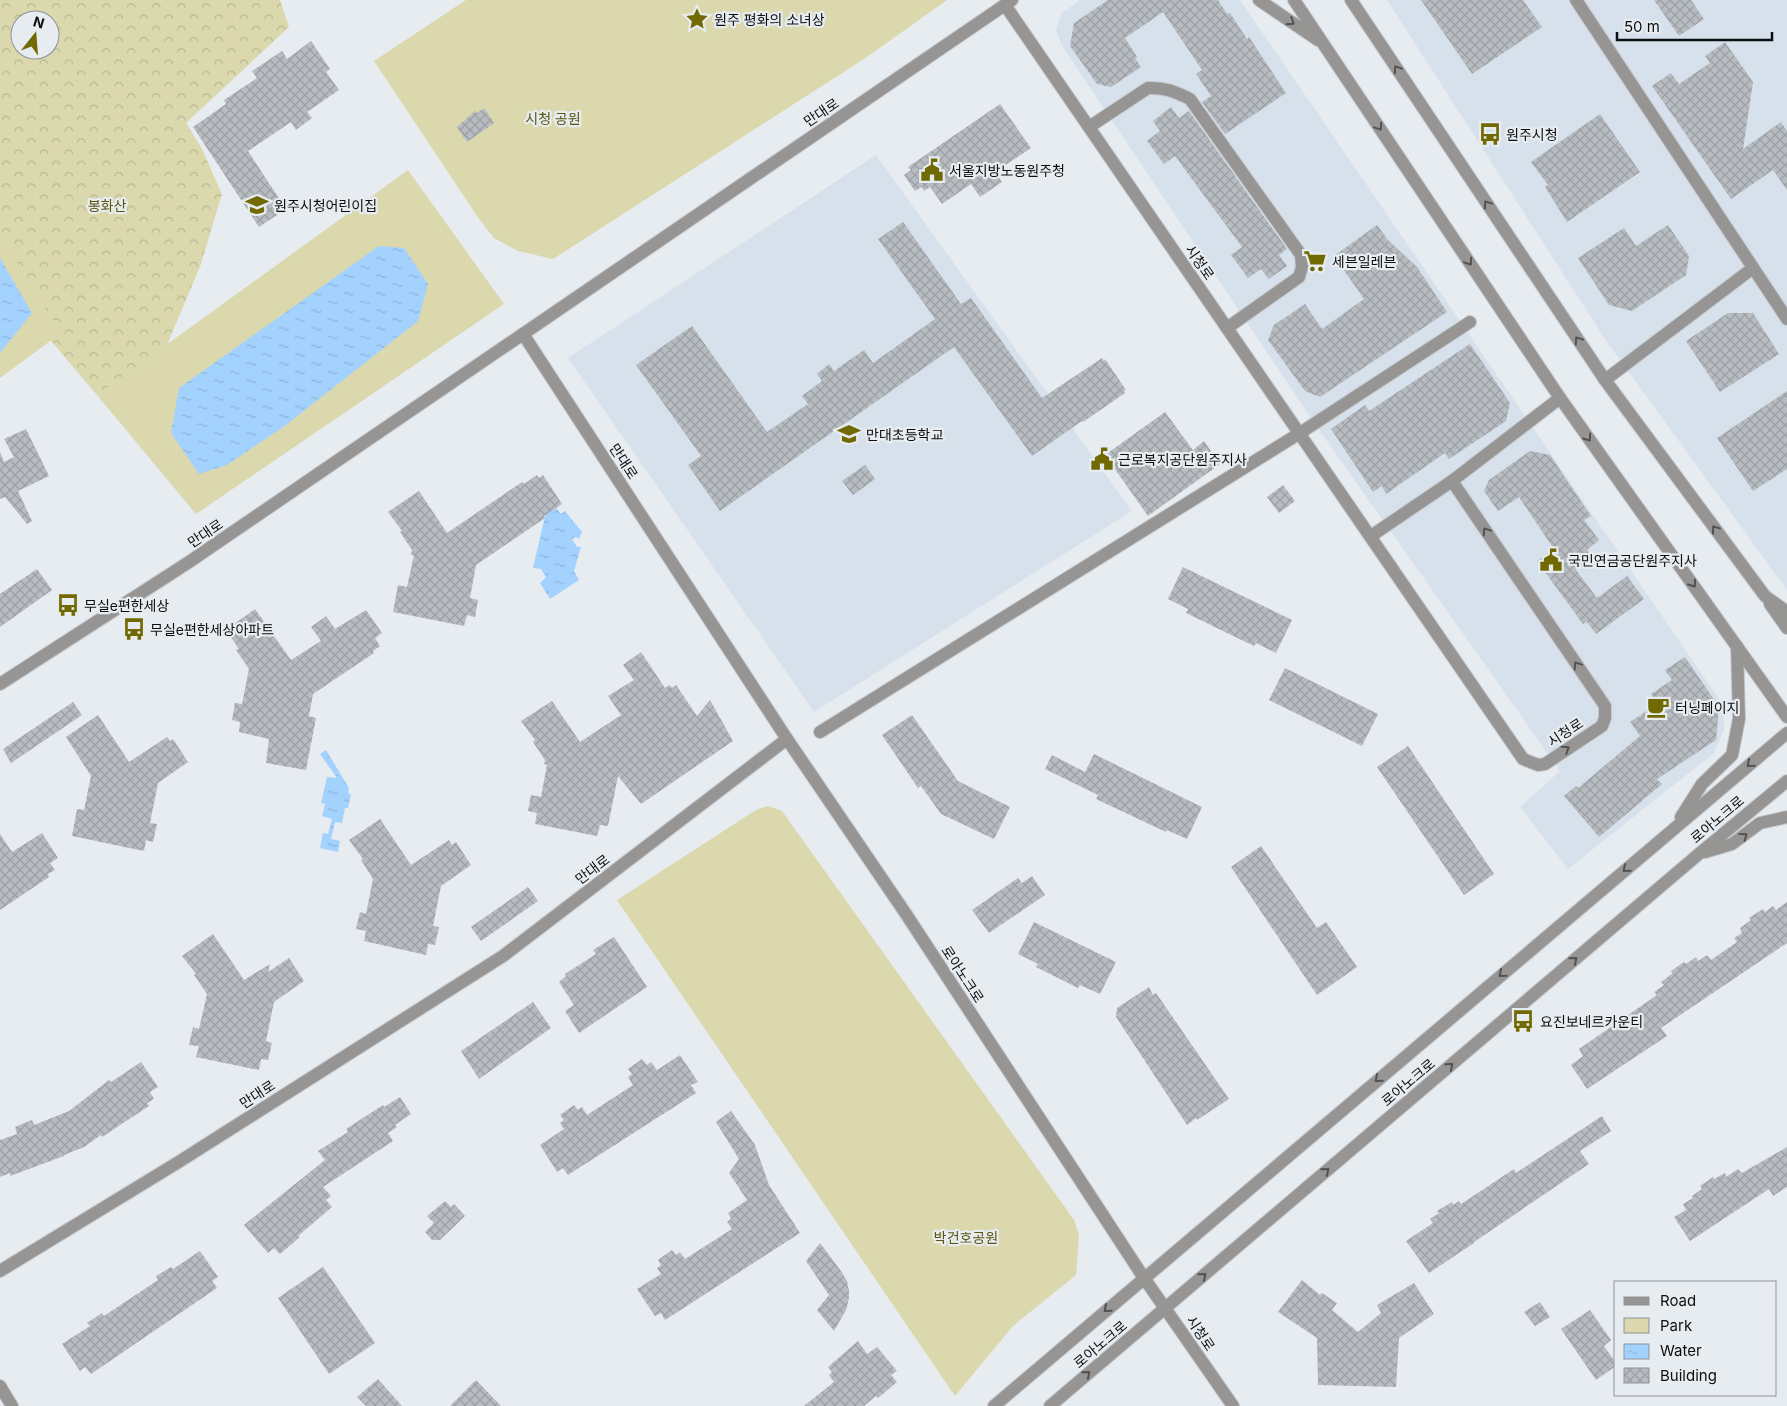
<svg xmlns="http://www.w3.org/2000/svg" width="1787" height="1406" font-family="Inter,'Noto Sans KR',sans-serif">
<defs>
<pattern id="forest-crowns" width="20" height="18" patternUnits="userSpaceOnUse" patternTransform="scale(1.25)"><rect width="20" height="18" fill="#dad8ac"/><path d="M2 6a3 3 0 1 1 6 0M12 15a3 3 0 1 1 6 0" fill="none" stroke="#bab893"/></pattern>
<pattern id="water-ripples" width="26" height="14" patternUnits="userSpaceOnUse" patternTransform="scale(1.25)"><rect width="26" height="14" fill="#a3d2ff"/><path d="M2 4q2-2 4 0t4 0M15 11q2-2 4 0t4 0" fill="none" stroke="#8bb3da"/></pattern>
<pattern id="building-cross-hatch" width="8" height="8" patternUnits="userSpaceOnUse" patternTransform="scale(1.25)"><rect width="8" height="8" fill="#b7bcc1"/><path d="M0 0l8 8M0 8l8-8" fill="none" stroke="#9ca0a5"/></pattern>
</defs>
<rect width="100%" height="100%" fill="#e7ecf1"/>
<g fill="#d6e1ec">
<path d="M1080,0H1240L1723,705L1724,730L1714,753L1568,869L1520,807L1560,771L1317,427L1062,46L1056,30L1061,14Z"/>
<path d="M1387,0H1787V590L1607,342Z"/>
<path d="M876,155L1132,511L814,712L568,358Z"/>
</g>
<path fill="url(#forest-crowns)" fill-rule="evenodd" d="M0,0H280L289,27L186,123L201,147L222,194L201,264L167,345L97,395L40,328L0,256ZM20,20H50V50H20Z"/>
<g fill="#dad8ac">
<path d="M466,0H947L867,57L553,259L518,251L494,238L479,219L374,61Z"/>
<path d="M408,170L504,304L196,514L97,395Z"/>
<path d="M0,235L61,333L0,378Z"/>
<path d="M768,806L782,811L1074,1220L1079,1235L1076,1275L1013,1326L955,1396L617,900L756,810Z"/>
</g>
<g fill="url(#water-ripples)">
<path d="M379,246L404,248L428,284L418,321L286,425L227,465L199,474L171,433L179,388Z"/>
<path d="M0,258L32,313L0,353Z"/>
<path d="M549,499L561,514L565,511L582,532L579,539L576,537L572,539L577,547H581L574,571L579,580L550,599L540,583L546,577L541,569L533,568Z"/>
<path d="M326,750L349,788L348,793L351,794L348,808H345L342,823L335,822L331,839L340,841L338,852L320,848L323,833L328,834L332,819L322,816L325,804L321,803L327,777L337,778L320,754Z"/>
</g>
<g fill="url(#building-cross-hatch)">
<path d="M1108,0H1218L1227,14L1230,13L1247,39L1249,37L1286,93L1225,134L1202,102L1211,96L1196,74L1202,70L1163,12L1125,38L1137,57L1135,58L1141,67L1111,87L1097,84L1070,46L1074,23Z"/>
<path d="M1421,0H1523L1542,27L1472,74Z"/>
<path d="M1654,0H1691L1704,19L1679,36Z"/>
<path d="M311,41L330,69L326,72L339,90L307,112L312,118L296,130L291,122L248,151L286,209L259,227L193,127L226,104L224,100L257,78L252,71L282,51L287,59Z"/>
<path d="M1725,42L1753,82L1743,149L1781,122L1787,131V190L1773,170L1731,199L1652,86L1671,73L1679,84L1710,63L1705,56Z"/>
<path d="M1000,104L1031,148L995,172L1002,182L980,197L971,184L942,204L930,187L924,191L922,187L915,191L904,175L911,170L908,167Z"/>
<path d="M1171,107L1179,118L1189,111L1287,249L1279,255L1287,266L1269,279L1261,269L1248,278L1231,255L1242,247L1175,156L1164,164L1147,141L1160,131L1153,121Z"/>
<path d="M484,108L494,123L467,142L457,127L475,111L477,113Z"/>
<path d="M1600,114L1640,172L1567,222L1545,187L1548,185L1531,162Z"/>
<path d="M903,222L961,304L971,298L1042,398L1102,358L1104,361L1105,359L1126,390L1124,391L1125,393L1083,422L1082,421L1032,456L954,347L720,511L688,465L701,456L636,365L692,326L767,432L808,404L802,396L822,381L817,374L829,364L834,371L864,350L873,363L935,319L878,239Z"/>
<path d="M1377,225L1388,240L1417,267L1447,312L1320,397L1312,394L1305,391L1268,340L1274,325L1305,304L1322,329L1364,299L1334,256Z"/>
<path d="M1668,225L1689,256L1686,275L1632,311L1609,305L1578,258L1624,228L1636,246Z"/>
<path d="M1728,313H1753L1779,354L1720,392L1686,341Z"/>
<path d="M1470,344L1510,403L1506,421L1449,459L1445,453L1386,494L1382,486L1373,492L1331,429L1365,405L1369,411Z"/>
<path d="M1787,391V469L1753,491L1717,438Z"/>
<path d="M1165,412L1193,450L1204,441L1220,464L1148,516L1105,455Z"/>
<path d="M26,429L49,476L18,491L32,521L27,524L5,497L0,499V452L4,462L14,457L4,439Z"/>
<path d="M1530,451L1550,455L1591,516L1584,520L1599,540L1587,550L1593,558L1576,570L1597,598L1627,576L1644,599L1596,634L1587,622L1583,624L1537,561L1554,549L1519,497L1498,511L1484,491L1489,480Z"/>
<path d="M865,465L875,479L853,495L842,481Z"/>
<path d="M537,475L539,478L543,475L562,504L544,516L545,518L476,565L470,598L478,600L475,617L467,615L464,626L393,612L398,585L407,587L414,555H411L412,550L400,532L402,531L388,512L419,491L447,533L522,482L524,484Z"/>
<path d="M1283,485L1295,501L1279,513L1267,497Z"/>
<path d="M1183,567L1292,620L1276,653L1256,643L1254,646L1227,633L1186,613L1188,609L1168,599Z"/>
<path d="M37,569L52,590L0,627V594Z"/>
<path d="M255,609L291,660L321,641L311,627L326,616L335,629L366,610L382,633L375,638L380,646L373,651L374,653L313,694L309,716L316,718L306,770L266,763L269,739L239,732L240,722L232,720L235,703L242,704L249,669L236,650L239,649L226,630Z"/>
<path d="M641,652L665,688L670,685L672,688L676,685L697,716L710,700L733,741L641,804L618,776L608,826L600,825L597,836L535,824L537,813L528,811L531,795L541,797L547,765L544,764L545,760L533,742L535,740L521,721L552,701L580,742L621,715L608,696L634,680L623,665Z"/>
<path d="M1685,657L1719,707L1716,740L1657,779L1662,784L1599,837L1564,796L1576,786L1578,788L1640,736L1630,722L1657,704L1651,694L1672,680L1665,670Z"/>
<path d="M1285,668L1378,714L1362,746L1269,700Z"/>
<path d="M73,702L82,715L11,763L3,749Z"/>
<path d="M98,715L129,762L167,737L170,741L173,739L188,762L158,783L150,823L157,824L153,842L146,840L144,851L72,836L77,809L84,810L91,776L66,737Z"/>
<path d="M912,715L958,781L1010,807L994,839L941,814L921,786L918,788L882,735Z"/>
<path d="M1408,746L1494,874L1464,895L1377,767Z"/>
<path d="M1094,754L1202,807L1187,839L1167,830L1166,832L1096,799L1098,795L1045,769L1052,755L1085,772Z"/>
<path d="M380,819L411,865L449,840L452,845L456,842L471,865L441,886L433,926L439,927L435,945L428,944L426,955L364,941L366,931L356,929L360,912L366,914L373,879L361,860L363,859L349,840Z"/>
<path d="M42,833L58,858L50,863L55,870L48,874L49,877L0,910V834L12,852Z"/>
<path d="M1261,846L1317,928L1326,922L1357,967L1317,995L1231,867Z"/>
<path d="M1032,876L1045,895L989,933L972,910L1018,878L1022,883Z"/>
<path d="M528,887L538,901L481,941L471,927Z"/>
<path d="M1787,902V943L1661,1028L1667,1036L1587,1089L1571,1065L1583,1056L1579,1049L1657,995L1654,992L1664,985L1661,982L1673,973L1671,971L1684,962L1686,964L1696,957L1698,961L1707,955L1711,960L1737,942L1734,938L1742,933L1740,928L1751,920L1749,918L1763,909L1765,912L1773,906L1776,910Z"/>
<path d="M1034,922L1116,962L1100,994L1080,985L1078,988L1036,967L1038,964L1018,954Z"/>
<path d="M213,934L244,980L270,964L268,972L289,958L304,981L274,1002L266,1041L272,1043L268,1060L261,1059L259,1070L196,1057L199,1046L189,1045L193,1027L199,1029L207,994L194,975L196,974L182,956Z"/>
<path d="M614,937L647,987L579,1033L565,1011L574,1005L559,982L566,976L565,974L596,954L593,950Z"/>
<path d="M1149,987L1153,995L1156,993L1229,1099L1197,1120L1196,1118L1187,1125L1116,1017L1117,1008Z"/>
<path d="M533,1002L551,1028L479,1079L461,1051Z"/>
<path d="M680,1055L698,1082L691,1085L696,1093L568,1175L563,1168L557,1172L540,1145L564,1129L560,1123L564,1120L560,1115L574,1105L578,1110L582,1107L587,1115L633,1085L628,1077L632,1074L628,1069L642,1059L647,1065L651,1062L657,1070Z"/>
<path d="M141,1062L158,1087L150,1092L154,1099L147,1103L149,1106L102,1137L101,1135L84,1147L64,1155V1156L10,1176V1173L0,1177V1140L17,1134L15,1127L32,1120L34,1125L69,1111L109,1080L111,1082Z"/>
<path d="M400,1097L411,1114L395,1125L397,1127L388,1133L393,1141L323,1187L331,1196L326,1200L332,1207L298,1236L300,1237L280,1254L274,1248L268,1253L244,1225L325,1160L318,1151L348,1132L346,1129L383,1105L384,1107Z"/>
<path d="M731,1111L755,1145L769,1185L800,1233L665,1320L661,1313L655,1316L637,1289L661,1274L657,1268L661,1265L658,1260L672,1250L676,1255L680,1252L685,1259L732,1229L727,1222L731,1219L728,1213L747,1200L729,1173L739,1159L716,1122Z"/>
<path d="M1602,1116L1611,1131L1580,1151L1589,1164L1474,1242V1243L1429,1273L1406,1241L1433,1223L1430,1219L1439,1213L1437,1211L1452,1202L1453,1205L1459,1201L1461,1204L1514,1169L1516,1173Z"/>
<path d="M1787,1147V1187L1773,1196L1769,1189L1690,1241L1674,1217L1686,1210L1683,1204L1693,1198L1692,1196L1702,1189L1700,1186L1713,1177L1714,1179L1725,1173L1726,1177L1738,1169L1742,1173Z"/>
<path d="M445,1201L451,1207L454,1204L465,1216L440,1240H432L425,1232L434,1223L427,1216Z"/>
<path d="M820,1243L841,1271L847,1281L849,1291V1298L846,1310L834,1331L817,1310L829,1295L806,1261Z"/>
<path d="M200,1251L218,1277L212,1281L217,1288L91,1374L85,1367L80,1371L62,1344L90,1326L87,1323L102,1313L104,1316L158,1280L156,1276L171,1267L173,1269Z"/>
<path d="M323,1267L375,1343L329,1374L278,1298Z"/>
<path d="M1302,1280L1320,1295L1322,1293L1337,1303L1332,1310L1358,1332L1381,1313L1377,1305L1414,1283L1434,1314L1399,1338L1396,1387L1318,1385L1317,1338L1278,1312Z"/>
<path d="M1540,1302L1550,1317L1535,1326L1524,1312Z"/>
<path d="M1590,1310L1611,1340L1604,1346L1616,1363V1366L1596,1380L1561,1329Z"/>
<path d="M858,1341L867,1354L877,1347L897,1371L891,1375L897,1382L878,1398L876,1396L864,1406H804L834,1382L829,1375L832,1372L828,1367Z"/>
<path d="M378,1379L402,1406H366L357,1397Z"/>
<path d="M476,1380L501,1406H450Z"/>
</g>
<g fill="none" stroke-linecap="round" stroke-linejoin="round">
<defs>
<path id="pedestrian" d="M820,732L1300,433L1470,322"/>
<g id="minor">
<path d="M1576,0L1787,319"/>
<path d="M1005,5L1523,759L1538,765L1545,764L1602,726L1605,718V706L1452,481"/>
<path d="M1089,127L1148,88C1164,87 1176,92 1190,99L1301,255L1302,267L1299,277L1227,328"/>
<path d="M1605,380L1753,268"/>
<path d="M1371,536L1452,481L1560,398"/>
</g>
<g id="tertiary">
<path d="M1259,0L1318,40"/>
<path d="M1294,0L1560,398L1787,717"/>
<path d="M1351,0L1605,380L1765,596L1787,612"/>
<path d="M523,334L787,739L906,914L1144,1278L1233,1406"/>
<path d="M1770,604L1787,628"/>
<path d="M0,684L189,562L1012,0"/>
<path d="M1681,817L1702,784L1732,755L1739,719L1737,646"/>
<path d="M1705,852L1732,844L1760,823L1787,817"/>
<path d="M0,1271L177,1163L503,956L787,739"/>
<path d="M0,1386L12,1406"/>
<path d="M994,1406L1787,733"/>
<path d="M1050,1406L1700,853L1787,781"/>
</g>
</defs>
<use href="#pedestrian" stroke="#c4c8cd" stroke-width="14"/>
<use href="#minor" stroke="#c4c8cd" stroke-width="14"/>
<use href="#tertiary" stroke="#c4c8cd" stroke-width="14"/>
<use href="#pedestrian" stroke="#969593" stroke-width="12"/>
<use href="#minor" stroke="#969593" stroke-width="12"/>
<use href="#tertiary" stroke="#969593" stroke-width="12"/>
</g>
<defs><path id="oneway-chevron" d="M-2-3.5L2.5 0L-2 3.5" fill="none" stroke-width="1.6" stroke-linecap="round" stroke-linejoin="round" transform="scale(1.25)"/></defs>
<g stroke="#525252">
<use href="#oneway-chevron" transform="translate(1291 22) rotate(33)"/>
<use href="#oneway-chevron" transform="translate(1397 69) rotate(-124)"/>
<use href="#oneway-chevron" transform="translate(1379 127) rotate(56)"/>
<use href="#oneway-chevron" transform="translate(1487 204) rotate(-124)"/>
<use href="#oneway-chevron" transform="translate(1469 262) rotate(56)"/>
<use href="#oneway-chevron" transform="translate(1578 340) rotate(-124)"/>
<use href="#oneway-chevron" transform="translate(1588 438) rotate(54)"/>
<use href="#oneway-chevron" transform="translate(1715 529) rotate(-127)"/>
<use href="#oneway-chevron" transform="translate(1486 531) rotate(-124)"/>
<use href="#oneway-chevron" transform="translate(1693 584) rotate(55)"/>
<use href="#oneway-chevron" transform="translate(1577 665) rotate(-124)"/>
<use href="#oneway-chevron" transform="translate(1566 749) rotate(-33)"/>
<use href="#oneway-chevron" transform="translate(1750 764) rotate(140)"/>
<use href="#oneway-chevron" transform="translate(1744 836) rotate(-36)"/>
<use href="#oneway-chevron" transform="translate(1626 869) rotate(140)"/>
<use href="#oneway-chevron" transform="translate(1574 960) rotate(-40)"/>
<use href="#oneway-chevron" transform="translate(1502 974) rotate(140)"/>
<use href="#oneway-chevron" transform="translate(1450 1066) rotate(-40)"/>
<use href="#oneway-chevron" transform="translate(1378 1079) rotate(140)"/>
<use href="#oneway-chevron" transform="translate(1326 1171) rotate(-40)"/>
<use href="#oneway-chevron" transform="translate(1203 1276) rotate(-40)"/>
<use href="#oneway-chevron" transform="translate(1107 1309) rotate(139)"/>
<use href="#oneway-chevron" transform="translate(1087 1374) rotate(-40)"/>
</g>
<defs>
<symbol id="sight-bare" viewBox="-9 -9 18 18"><path d="M0-6L1.8-2.2L6-1.7L2.9 1.2L3.7 5.4L0 3.3L-3.7 5.4L-2.9 1.2L-6-1.7L-1.8-2.2Z" fill="#716901" stroke="#e7ecf1" stroke-width="2.5" paint-order="stroke"/></symbol>
<symbol id="bus-bare" viewBox="-9 -9 18 18"><path d="M-5-6H5V4H4V6H2V4H-2V6H-4V4H-5ZM-3.5-4V0h7V-4ZM-3.5 1.2v1.5H-2V1.2ZM2 1.2v1.5H3.5V1.2Z" fill="#716901" stroke="#e7ecf1" stroke-width="2.5" paint-order="stroke"/></symbol>
<symbol id="civic-bare" viewBox="-9 -9 18 18"><path d="M-.6-6.5H3V-4.5H.6V-3L4-1V1h2V6H-6V1h2V-1L-.6-3ZM-1.2 2.5V6h2.4V2.5Z" fill="#716901" stroke="#e7ecf1" stroke-width="2.5" paint-order="stroke"/></symbol>
<symbol id="school-bare" viewBox="-9 -9 18 18"><path d="M0-5L7-2L0 1L-7-2ZM-4 1L0 2.5L4 1V4Q0 6-4 4Z" fill="#716901" stroke="#e7ecf1" stroke-width="2.5" paint-order="stroke"/></symbol>
<symbol id="supermarket-bare" viewBox="-9 -9 18 18"><path d="M-6-5.5h2.5l.6 2H6L4.5 2H-2.5L-4.4-4H-6ZM-1.5 3.2a1.3 1.3 0 1 0 .1 0ZM3 3.2a1.3 1.3 0 1 0 .1 0Z" fill="#716901" stroke="#e7ecf1" stroke-width="2.5" paint-order="stroke"/></symbol>
<symbol id="cafe-bare" viewBox="-9 -9 18 18"><path d="M-5.5-4.5H6V0H3Q3 3.5 0 3.5H-2.5Q-5.5 3.5-5.5 0ZM3-3.2v2h1.7v-2ZM-6 4.5H4V6H-6Z" fill="#716901" stroke="#e7ecf1" stroke-width="2.5" paint-order="stroke"/></symbol>
</defs>
<g fill-rule="evenodd">
<use href="#sight-bare" x="681" y="3" width="32" height="32"/>
<use href="#bus-bare" x="1474" y="118" width="32" height="32"/>
<use href="#civic-bare" x="916" y="154" width="32" height="32"/>
<use href="#school-bare" x="241" y="189" width="32" height="32"/>
<use href="#supermarket-bare" x="1299" y="245" width="32" height="32"/>
<use href="#school-bare" x="833" y="418" width="32" height="32"/>
<use href="#civic-bare" x="1086" y="443" width="32" height="32"/>
<use href="#civic-bare" x="1535" y="544" width="32" height="32"/>
<use href="#bus-bare" x="52" y="589" width="32" height="32"/>
<use href="#bus-bare" x="118" y="613" width="32" height="32"/>
<use href="#cafe-bare" x="1642" y="691" width="32" height="32"/>
<use href="#bus-bare" x="1507" y="1005" width="32" height="32"/>
</g>
<g text-anchor="middle" dominant-baseline="central" stroke-width="4.5" stroke-linejoin="round" paint-order="stroke">
<g font-size="14" fill="#0d0e10" stroke="#e7ecf1" text-anchor="start">
<text x="714" y="19">원주 평화의 소녀상</text>
<text x="1506" y="134">원주시청</text>
<text x="949" y="170">서울지방노동원주청</text>
<text x="274" y="205">원주시청어린이집</text>
<text x="1332" y="261">세븐일레븐</text>
<text x="866" y="434">만대초등학교</text>
<text x="1118" y="459">근로복지공단원주지사</text>
<text x="1568" y="560">국민연금공단원주지사</text>
<text x="84" y="605">무실e편한세상</text>
<text x="150" y="629">무실e편한세상아파트</text>
<text x="1675" y="707">터닝페이지</text>
<text x="1540" y="1021">요진보네르카운티</text>
</g>
<g font-size="14" fill="#0d0e10" stroke="#e7ecf1">
<text transform="translate(821 112) rotate(-34)">만대로</text>
<text transform="translate(1200 262) rotate(55)">시청로</text>
<text transform="translate(624 461) rotate(57)">만대로</text>
<text transform="translate(205 533) rotate(-34)">만대로</text>
<text transform="translate(1565 732) rotate(-33)">시청로</text>
<text transform="translate(1717 819) rotate(-40)">로아노크로</text>
<text transform="translate(592 869) rotate(-37)">만대로</text>
<text transform="translate(963 974) rotate(57)">로아노크로</text>
<text transform="translate(1408 1082) rotate(-40)">로아노크로</text>
<text transform="translate(257 1094) rotate(-33)">만대로</text>
<text transform="translate(1201 1333) rotate(56)">시청로</text>
<text transform="translate(1100 1344) rotate(-40)">로아노크로</text>
</g>
<g font-size="14" fill="#5c560e" stroke="#e7ecf1">
<text x="553" y="118">시청 공원</text>
<text x="107" y="205">봉화산</text>
<text x="966" y="1237">박건호공원</text>
</g>
</g>
<rect x="1614" y="1281" width="162" height="115" fill="#e7ecf1" stroke="#909397"/>
<rect x="1624" y="1297" width="25" height="8" fill="#969593" stroke="#909397"/>
<text x="1660" y="1306" font-size="15" fill="#0d0e10">Road</text>
<rect x="1624" y="1318" width="25" height="15" fill="#dad8ac" stroke="#909397"/>
<text x="1660" y="1331" font-size="15" fill="#0d0e10">Park</text>
<rect x="1624" y="1344" width="25" height="15" fill="url(#water-ripples)" stroke="#909397"/>
<text x="1660" y="1356" font-size="15" fill="#0d0e10">Water</text>
<rect x="1624" y="1368" width="25" height="15" fill="url(#building-cross-hatch)" stroke="#909397"/>
<text x="1660" y="1381" font-size="15" fill="#0d0e10">Building</text>
<g transform="translate(35 35) rotate(17)"><circle r="24" fill="#e7ecf1" stroke="#909397"/>
<path d="M0-4L9 19L0 12L-9 19Z" fill="#716901"/>
<text y="-8" font-size="14" font-weight="bold" text-anchor="middle" fill="#0d0e10">N</text>
</g>
<path d="M1617 32v8h155v-8" fill="none" stroke="#0d0e10" stroke-width="2.5"/>
<text x="1624" y="32" font-size="15" fill="#0d0e10" stroke="#e7ecf1" stroke-width="4" paint-order="stroke">50 m</text>
</svg>
